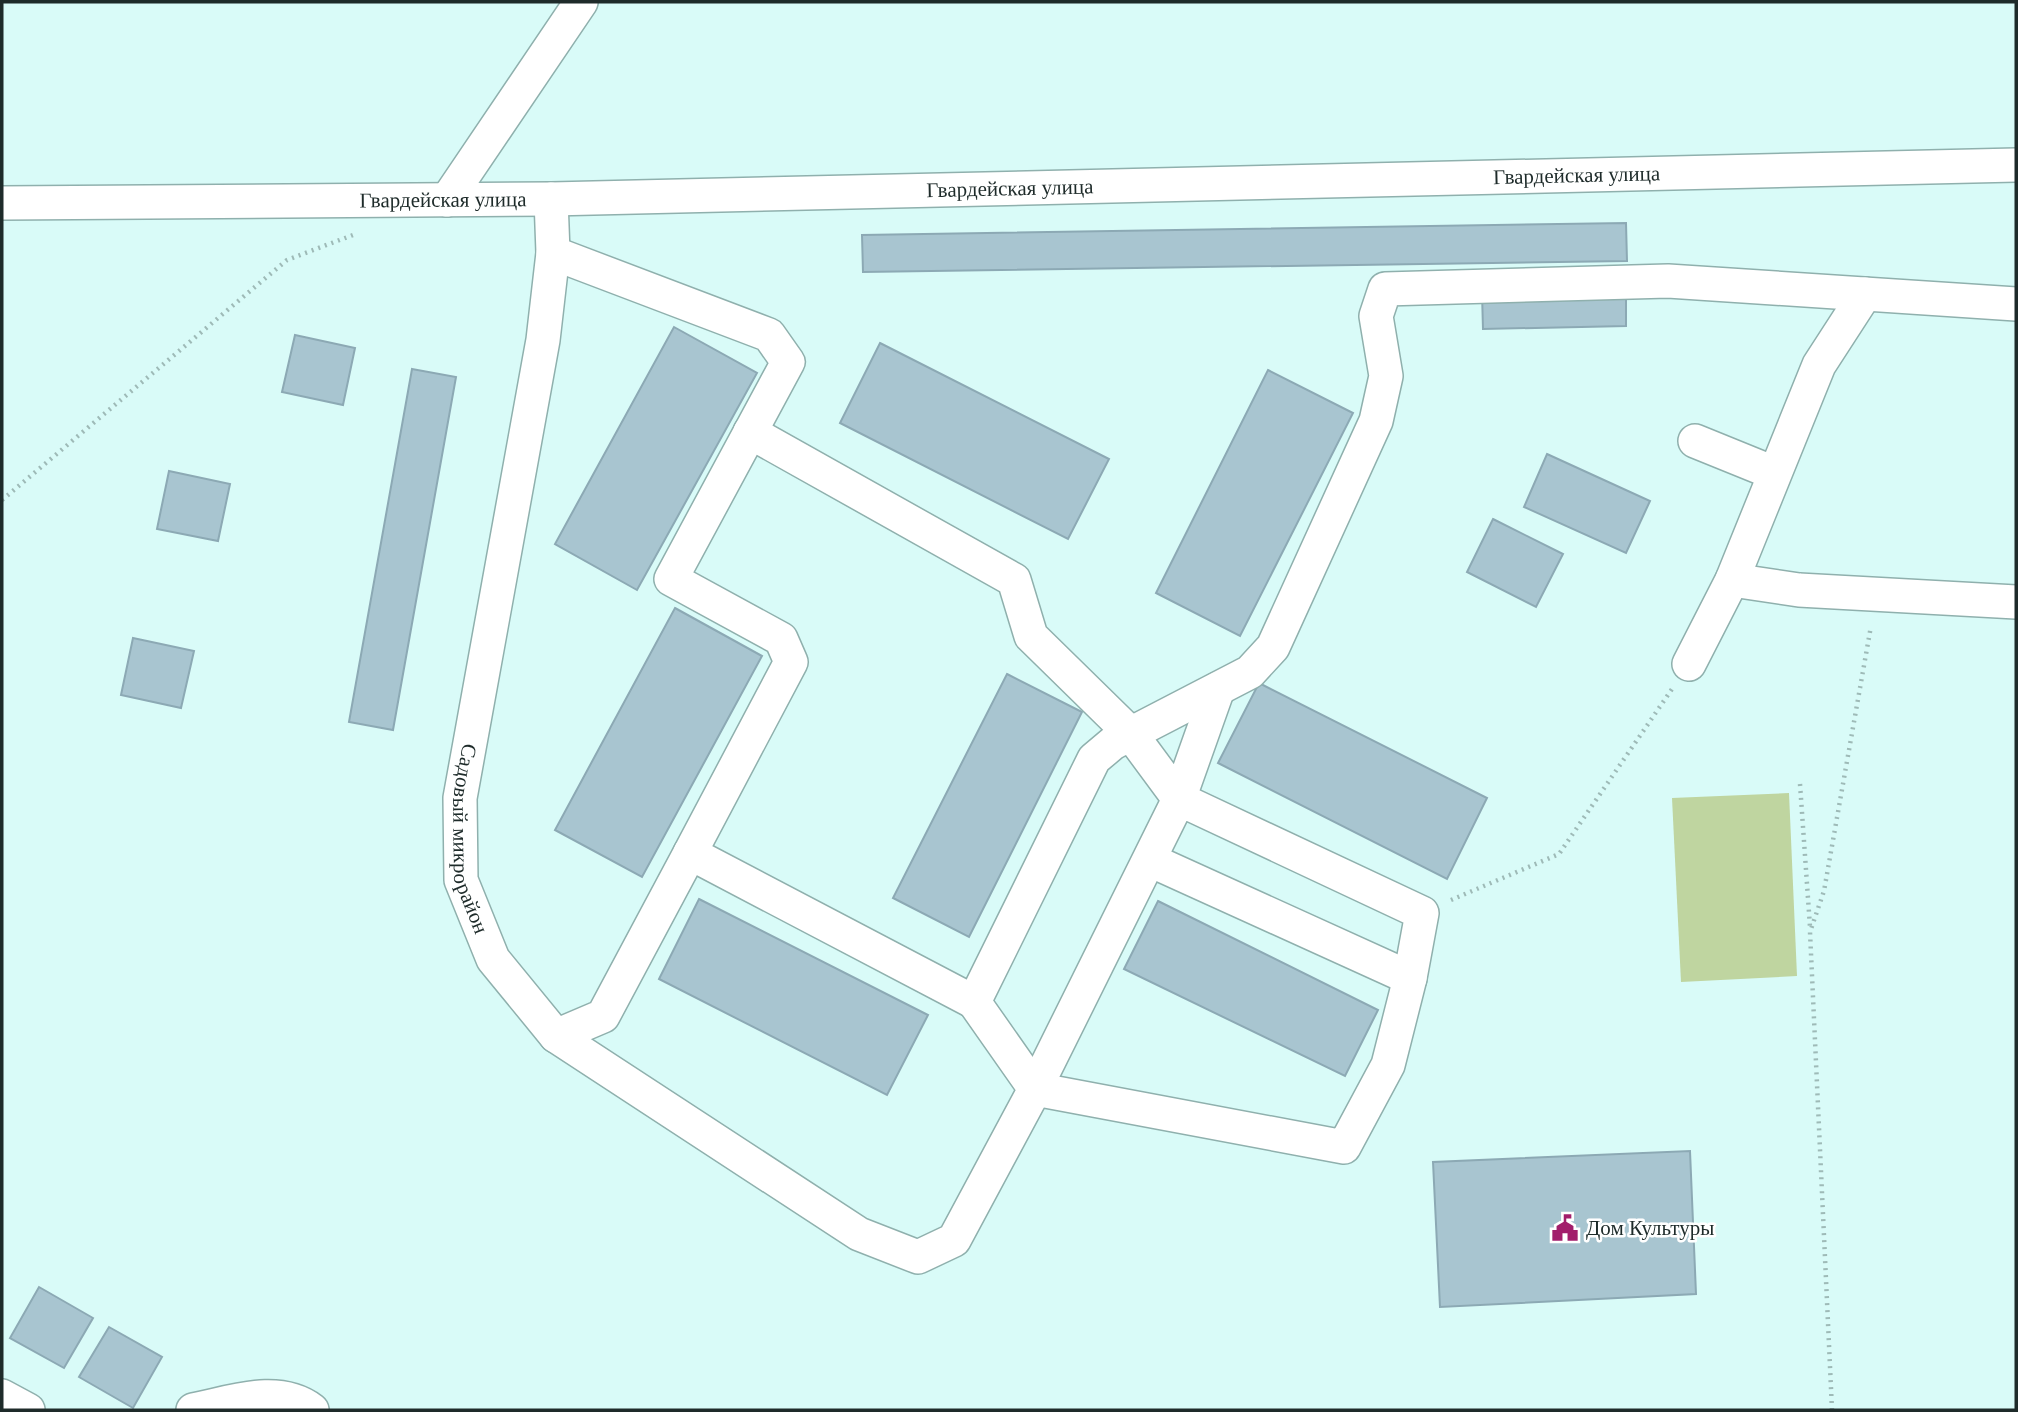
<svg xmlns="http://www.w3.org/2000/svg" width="2018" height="1412" font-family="Georgia,serif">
<rect width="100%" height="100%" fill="#d9fbf8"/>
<path fill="#bfd5a0" d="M1789,793L1797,976L1681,982L1672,798Z"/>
<g fill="#a8c5d0" stroke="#8ca9b4" stroke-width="2">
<path d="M1626,223L1627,261L863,272L862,235Z"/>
<path d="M1626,290V326L1483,329L1482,293Z"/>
<path d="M674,327L757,373L637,590L555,544Z"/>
<path d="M295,335L355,348L343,405L282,392Z"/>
<path d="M880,343L1109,459L1068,539L840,423Z"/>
<path d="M412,369L456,377L393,730L349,722Z"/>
<path d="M1268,370L1353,413L1240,636L1156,593Z"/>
<path d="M1547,454L1650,501L1626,553L1524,507Z"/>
<path d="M169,471L230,484L218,541L157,529Z"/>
<path d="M1493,519L1563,554L1536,607L1467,572Z"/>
<path d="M675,608L762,656L642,877L555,830Z"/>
<path d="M133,638L194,651L181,708L121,695Z"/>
<path d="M1007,674L1082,712L969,937L893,898Z"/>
<path d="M1259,683L1487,798L1447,879L1218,763Z"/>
<path d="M699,899L928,1015L887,1095L659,979Z"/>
<path d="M1158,901L1378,1010L1345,1076L1124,969Z"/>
<path d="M1690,1151L1696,1294L1440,1307L1433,1162Z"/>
<path d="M39,1287L93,1318L64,1368L10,1338Z"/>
<path d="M109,1327L162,1357L133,1408L79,1377Z"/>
</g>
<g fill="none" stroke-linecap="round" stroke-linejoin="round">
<defs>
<g id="minor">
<path id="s1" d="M551,199L553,253L543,340L460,798L461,880L493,959L556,1036L859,1234L918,1257L954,1240L1035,1089L974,1002L1094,759L1113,743L1250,672L1273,647L1376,421L1386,376L1376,316L1385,289L1668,281L2016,304"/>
<path d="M447,200L581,2"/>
<path id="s2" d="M2,203L551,199L2016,165"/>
<path d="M553,253L769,335L788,362L671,579L781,639L791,662L690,853L974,1002"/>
<path d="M750,432L1014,580L1031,636L1131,734L1179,799L1422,913L1410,978L1388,1065L1344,1147L1035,1089L1179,799L1218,689"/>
<path d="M1695,441L1774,473"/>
<path d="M1732,580L1799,590L2016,602"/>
<path d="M1689,664L1732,580L1819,365L1865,294"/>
<path d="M1150,860L1410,978"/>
<path d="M556,1036L603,1016L690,853"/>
<path d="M2,1396L28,1410"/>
<path d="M193,1410C230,1403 278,1384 312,1410"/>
</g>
</defs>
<use href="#minor" stroke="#8fb0ad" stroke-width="36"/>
<g stroke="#9ebab7" stroke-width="4.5" stroke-dasharray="2 5" stroke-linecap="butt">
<path d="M2,500L287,260L353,235"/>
<path d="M1800,784L1810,927"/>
<path d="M1451,900L1559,854L1672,689"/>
<path d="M1832,1410L1810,932L1824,891L1871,626"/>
</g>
<use href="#minor" stroke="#fff" stroke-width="33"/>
</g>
<defs>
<symbol id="civic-bare" viewBox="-9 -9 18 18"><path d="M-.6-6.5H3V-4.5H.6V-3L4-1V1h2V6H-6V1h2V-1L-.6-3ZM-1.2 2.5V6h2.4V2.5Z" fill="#a21d6b" stroke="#fff" stroke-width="2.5" paint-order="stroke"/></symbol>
</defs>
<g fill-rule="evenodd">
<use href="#civic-bare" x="1546" y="1209" width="38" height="38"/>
</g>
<g text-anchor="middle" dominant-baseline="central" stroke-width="5" stroke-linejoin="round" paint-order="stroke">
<g font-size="21" fill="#1e2b2a" stroke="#fff">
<text stroke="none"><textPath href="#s2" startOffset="1575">Гвардейская улица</textPath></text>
<text stroke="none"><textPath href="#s2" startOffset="1008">Гвардейская улица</textPath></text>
<text stroke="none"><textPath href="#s2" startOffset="441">Гвардейская улица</textPath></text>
<text stroke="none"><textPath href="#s1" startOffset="649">Садовый микрорайон</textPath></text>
</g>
<g font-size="21" fill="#1e2b2a" stroke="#fff" text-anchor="start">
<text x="1586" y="1228">Дом Культуры</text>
</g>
</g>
<rect width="2018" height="1412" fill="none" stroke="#1e2b2a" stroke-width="7"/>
</svg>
